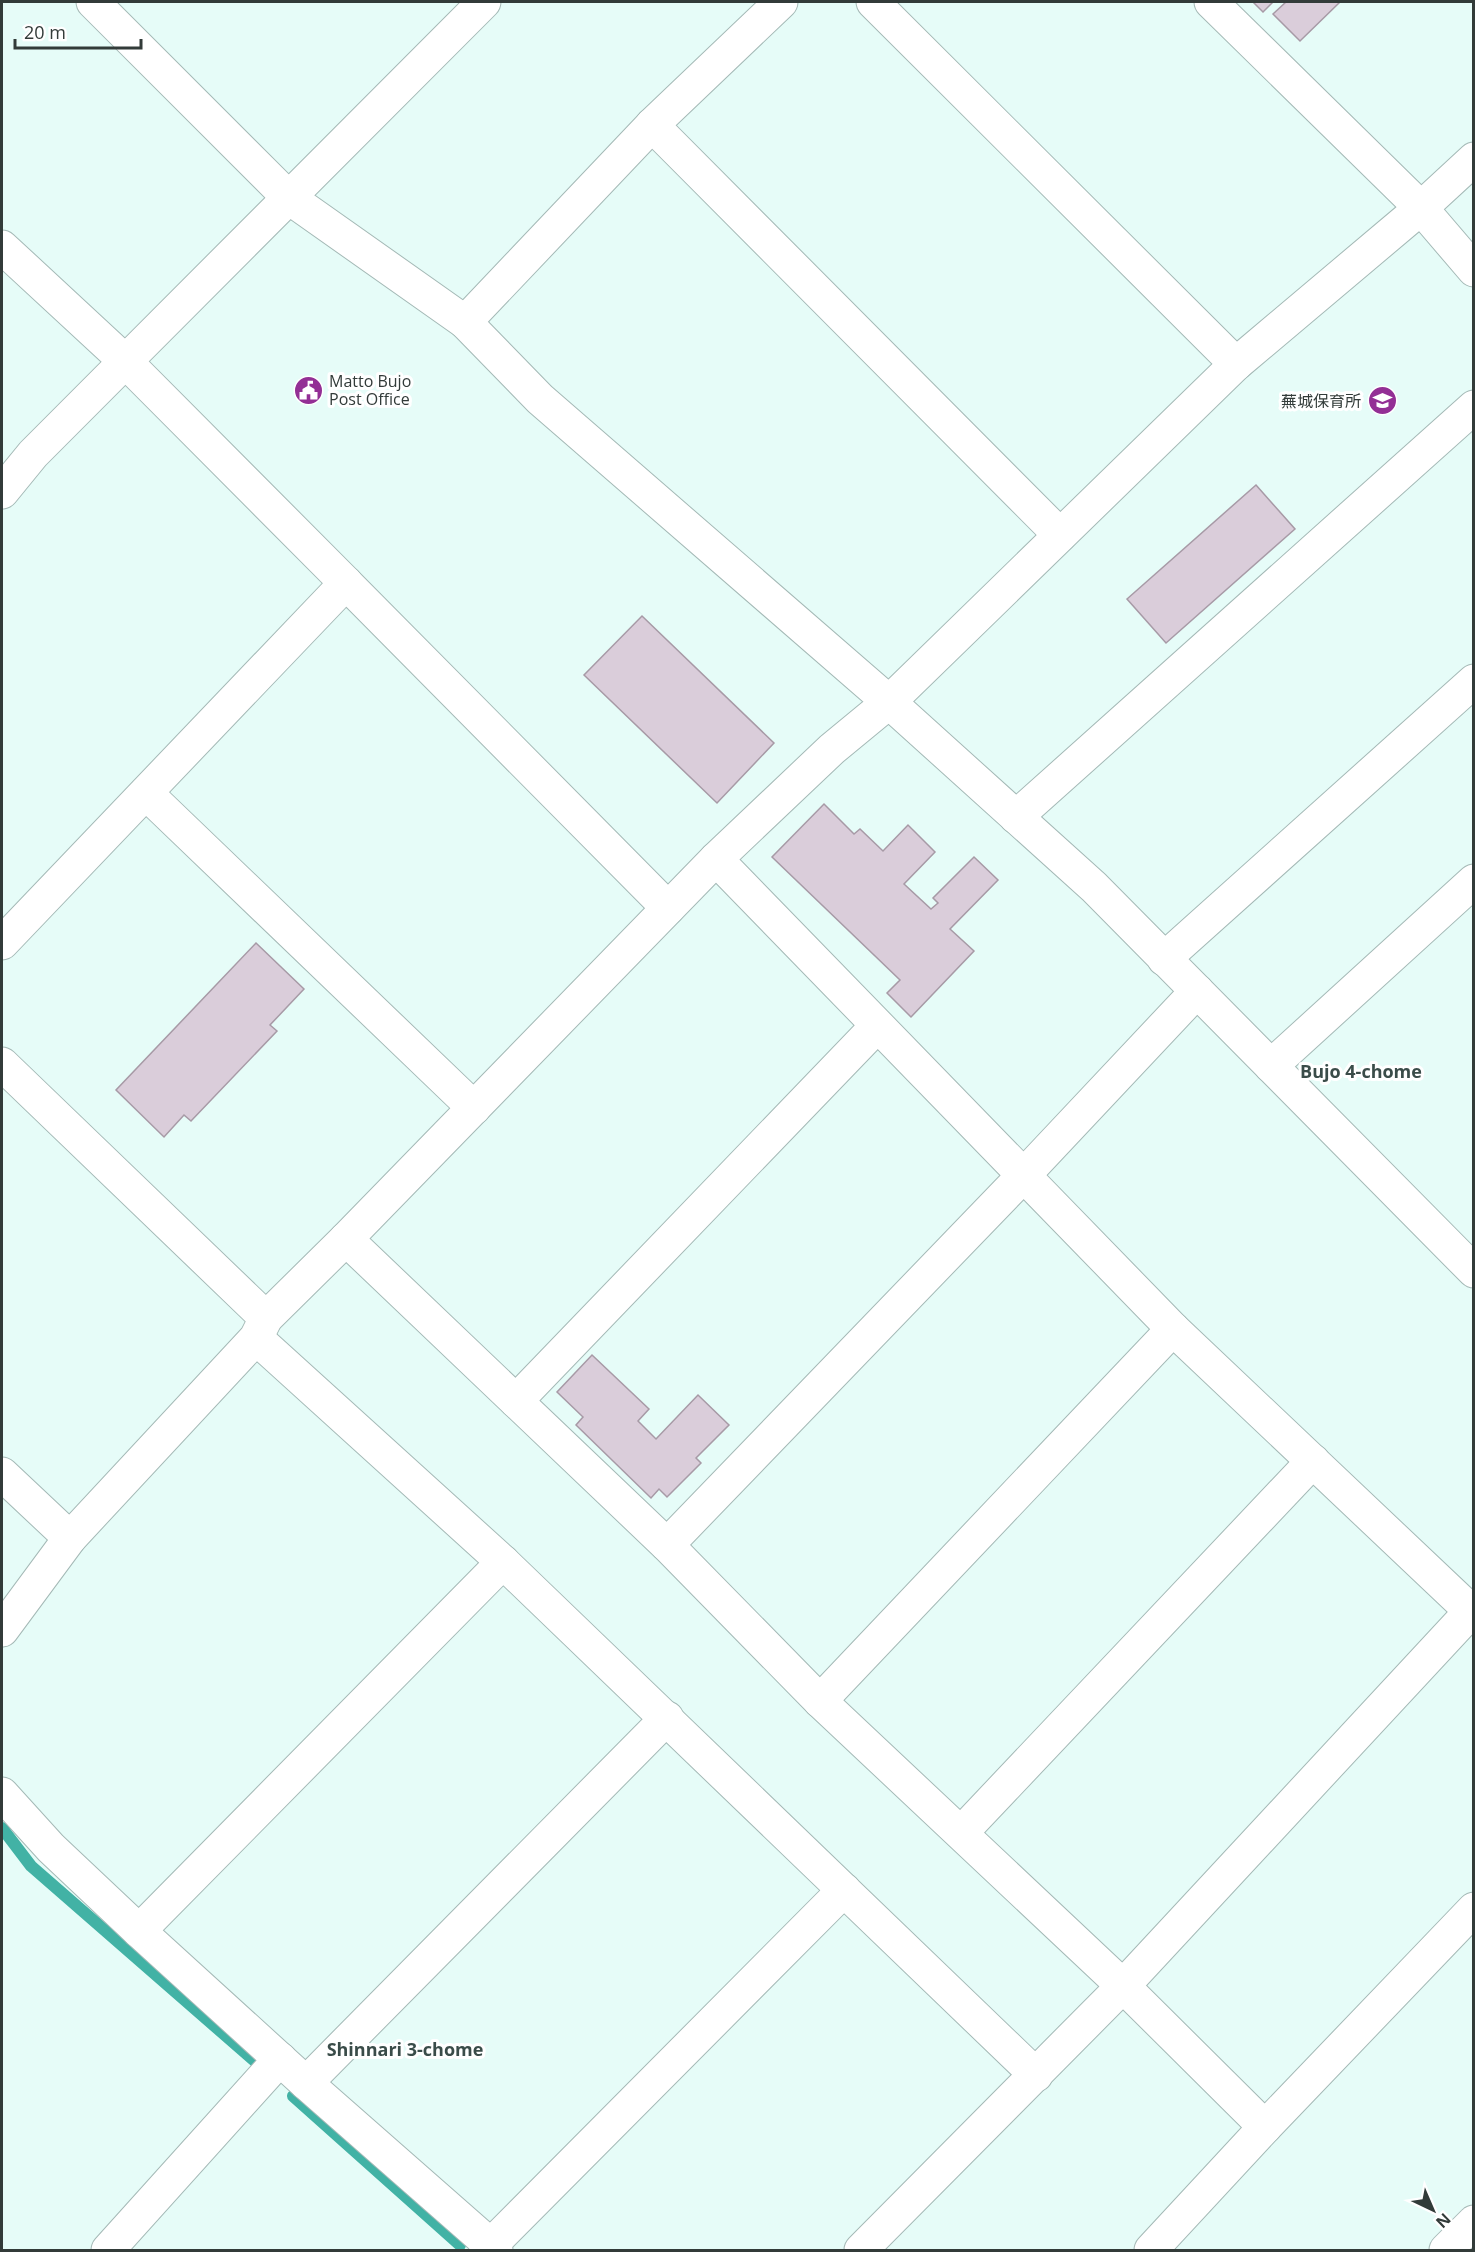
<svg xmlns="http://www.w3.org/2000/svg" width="1475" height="2252" font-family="'Open Sans','Noto Sans JP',sans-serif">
<rect width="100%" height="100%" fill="#e6fcf8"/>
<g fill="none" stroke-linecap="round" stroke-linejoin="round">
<g stroke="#42b2a5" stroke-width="12">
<path d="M2,1828L31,1866L257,2063"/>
<path d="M293,2096L460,2245"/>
</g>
</g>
<g fill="#dacdda" stroke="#a79aa6" stroke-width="1.5">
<path d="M1253,2H1273L1263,12Z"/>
<path d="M1286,2H1340L1300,41L1273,14Z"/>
<path d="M1256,485L1295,529L1166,643L1127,599Z"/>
<path d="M642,616L774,743L717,803L584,675Z"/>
<path d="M824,804L854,834L860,829L883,851L908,825L935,852L904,884L931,909L938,903L933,898L974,857L998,880L950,929L974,951L911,1017L887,993L900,980L772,857Z"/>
<path d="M256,943L304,989L270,1025L277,1031L191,1121L184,1115L164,1137L116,1090Z"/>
<path d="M592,1355L649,1409L638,1421L656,1439L698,1395L729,1425L696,1458L701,1463L667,1497L659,1489L651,1498L576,1425L583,1417L557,1392Z"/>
</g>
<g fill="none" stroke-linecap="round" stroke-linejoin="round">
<defs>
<g id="minor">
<path d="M873,2L1236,364"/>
<path d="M1211,2L1421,208L1474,270"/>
<path d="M652,125L1060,535"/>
<path d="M2,247L125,361L346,583"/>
<path d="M465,322L652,125L781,2"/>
<path d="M146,793L474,1108"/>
<path d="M1016,817L1474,407"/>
<path d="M716,859L1173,1329L1474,1614"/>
<path d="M2,943L346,583L668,908"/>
<path d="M1164,959L1474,681"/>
<path d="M2,1064L266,1318"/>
<path d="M1271,1066L1474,881"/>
<path d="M346,1239L667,1545L820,1701L1123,1986L1265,2127"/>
<path d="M256,1338L503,1562L1036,2075"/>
<path d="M516,1401L877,1026"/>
<path d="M2,1474L70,1538"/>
<path d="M667,1545L1023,1176L1197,991"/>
<path d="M820,1701L1173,1329"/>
<path d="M2,1794L51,1848L139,1931L306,2083L496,2250"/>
<path d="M961,1833L1313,1461"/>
<path d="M139,1931L503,1562"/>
<path d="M306,2083L667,1718"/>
<path d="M108,2250L280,2059"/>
<path d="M486,2250L844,1890"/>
<path d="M1151,2250L1265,2127L1474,1909"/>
<path d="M1446,2250L1474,2222"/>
</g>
<g id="tertiary">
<path d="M93,2L288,197L465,322L540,399L889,702L1094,887L1474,1271"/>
<path d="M2,492L33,454L484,2"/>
<path d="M2,1630L70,1538L256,1338L266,1318L346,1239L716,859L832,749L889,702L1236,364L1421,208L1474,159"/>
<path d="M861,2250L1123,1986L1474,1608"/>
</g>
</defs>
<use href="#minor" stroke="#a4b9b6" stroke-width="35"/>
<use href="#tertiary" stroke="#a4b9b6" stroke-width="35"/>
<use href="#minor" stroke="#fff" stroke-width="33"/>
<use href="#tertiary" stroke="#fff" stroke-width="33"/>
</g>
<defs>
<symbol id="civic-disc" viewBox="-11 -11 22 22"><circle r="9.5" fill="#932f95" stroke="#fff"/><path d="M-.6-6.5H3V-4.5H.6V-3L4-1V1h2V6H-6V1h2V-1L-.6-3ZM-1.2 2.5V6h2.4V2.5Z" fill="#fff"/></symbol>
<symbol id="school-disc" viewBox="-11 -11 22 22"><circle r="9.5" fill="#932f95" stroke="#fff"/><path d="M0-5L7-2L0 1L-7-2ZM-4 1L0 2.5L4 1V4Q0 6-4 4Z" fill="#fff"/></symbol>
</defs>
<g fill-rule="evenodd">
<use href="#civic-disc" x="292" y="374" width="33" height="33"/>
<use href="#school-disc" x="1366" y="384" width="33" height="33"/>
</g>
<g text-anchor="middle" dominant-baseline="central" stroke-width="6" stroke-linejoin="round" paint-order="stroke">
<g font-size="16" fill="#323b39" stroke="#fff" text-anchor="start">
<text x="329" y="381">Matto Bujo<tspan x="329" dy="18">Post Office</tspan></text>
<text x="1361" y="401" text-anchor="end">蕪城保育所</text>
</g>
<g font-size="18" font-weight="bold" fill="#3a4c49" stroke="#fff">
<text x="1361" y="1071">Bujo 4-chome</text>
<text x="405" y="2049">Shinnari 3-chome</text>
</g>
</g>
<rect width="1475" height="2252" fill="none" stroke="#323b39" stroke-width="6"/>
<g transform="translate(1433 2210) rotate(136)" stroke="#ffffff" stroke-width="4.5" paint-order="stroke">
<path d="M0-4.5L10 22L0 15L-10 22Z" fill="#323b39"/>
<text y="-9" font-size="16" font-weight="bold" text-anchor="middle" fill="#323b39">N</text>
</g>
<path d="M15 39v9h126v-9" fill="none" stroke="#323b39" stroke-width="3"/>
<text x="24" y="39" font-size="18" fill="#323b39" stroke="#ffffff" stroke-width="4.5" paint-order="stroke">20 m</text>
</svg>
